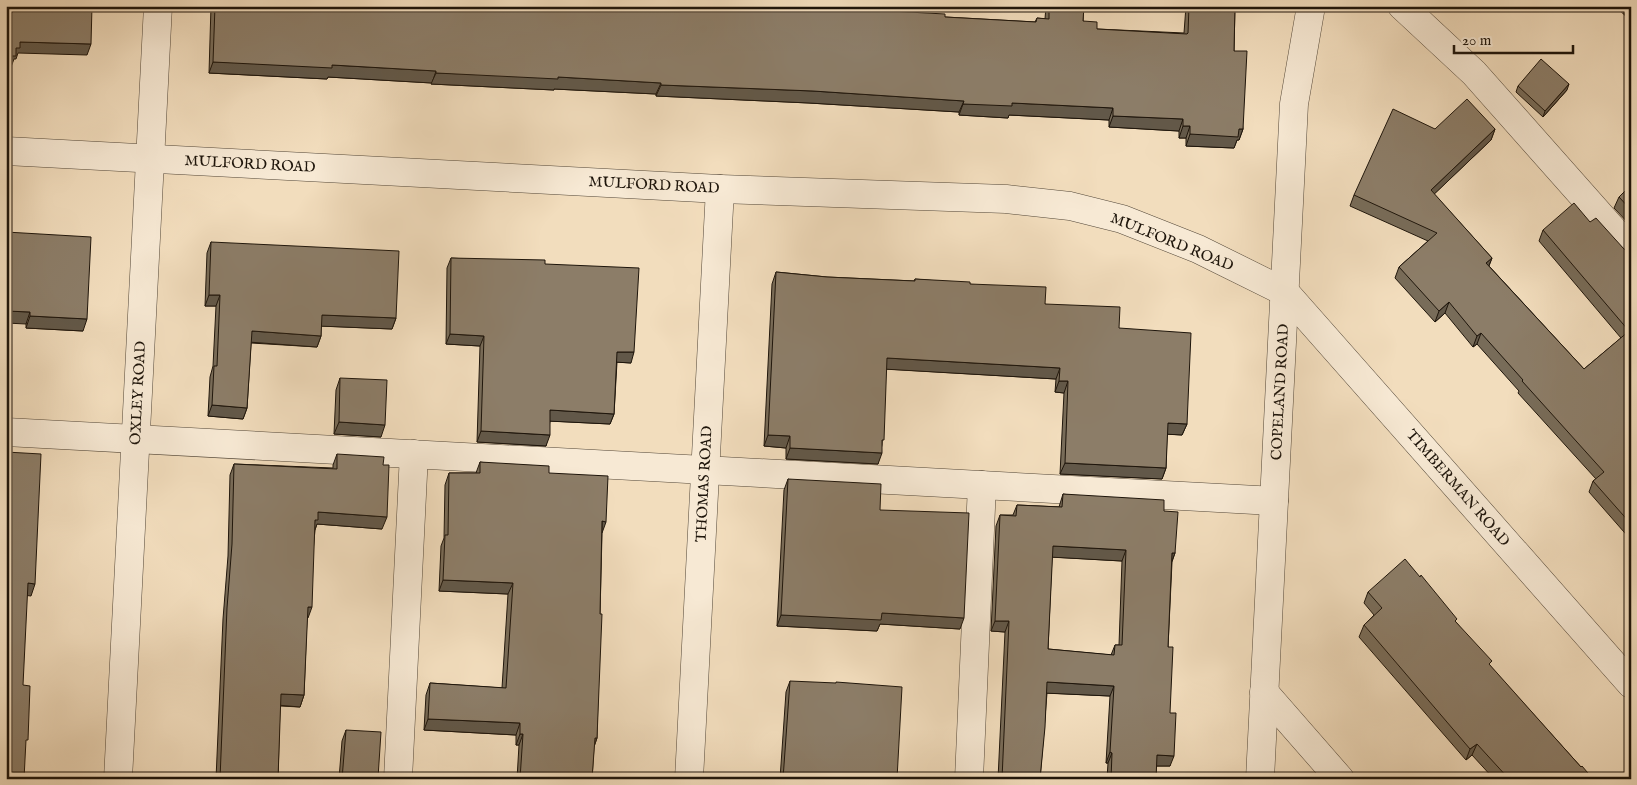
<svg xmlns="http://www.w3.org/2000/svg" width="1637" height="785" font-family="'IM FELL English',serif">
<rect width="100%" height="100%" fill="#f2ddbd"/>
<filter id="stains"><feTurbulence type="fractalNoise" baseFrequency=".004" numOctaves="4"/><feColorMatrix values="0 0 0 0 .2 0 0 0 0 .09 0 0 0 0 .02 0 0 0 .5 -.17"/></filter>
<radialGradient id="worn" r=".72"><stop offset=".6" stop-color="#630" stop-opacity="0"/><stop offset="1" stop-color="#630" stop-opacity=".3"/></radialGradient>
<g fill="none" stroke-linecap="round" stroke-linejoin="round">
<defs>
<g id="minor">
<path d="M1402,6L1474,73L1631,250"/>
<path d="M6,151L720,189L1006,199L1070,206L1122,219L1198,249L1285,292L1631,684"/>
<path d="M6,432L1274,501"/>
<path d="M1264,692L1340,779"/>
<path d="M118,779L158,6"/>
<path d="M398,779L414,454"/>
<path d="M689,779L720,189"/>
<path d="M969,779L982,485"/>
<path d="M1260,779L1294,104L1311,6"/>
</g>
</defs>
<use href="#minor" stroke="#534738" stroke-width="29"/>
<use href="#minor" stroke="#f7e9d4" stroke-width="28"/>
</g>
<g fill="#786c59" stroke="#1e150b" fill-rule="evenodd">
<path d="M211,6H798L945,17L1035,22L1037,18L1045,19L1046,6H1084L1083,21L1097,29L1184,33L1186,6H1235L1234,51L1243,129L1239,140H1237L1234,148L1186,146V138H1179V131L1109,127V120L1009,115L1008,118L959,115V112L809,103L656,96V94L554,89V90L431,84L432,83L328,77L327,79L209,73Z"/>
<path d="M1615,6H1631V21Z"/>
<path d="M1518,86L1567,90L1543,117L1516,92Z"/>
<path d="M1435,129H1495L1491,140L1434,194L1492,258L1489,266L1584,369L1621,338L1539,241L1543,230L1590,222L1624,249L1631,254V540L1589,492L1593,481L1596,479L1518,393L1519,391L1477,344L1473,347L1445,313L1435,322L1395,278L1399,267L1428,241L1350,206L1354,195Z"/>
<path d="M1631,185V226L1614,208L1619,197Z"/>
<path d="M6,232L83,331L26,328V324Z"/>
<path d="M211,242L396,318L392,329L321,326V336L317,347L251,343L247,408L243,419L208,416L210,377L213,366L216,306H205L207,253Z"/>
<path d="M451,258L545,264L631,363L617,362L614,414L610,424L550,421L546,446L477,442L480,346L446,344L447,268Z"/>
<path d="M776,272L827,277L914,281L915,279L970,284L1045,304L1119,328L1187,424L1182,435L1167,434L1166,468L1162,479L1060,474L1064,393L1055,392L1056,379L886,369L882,445L878,464L786,459V448L764,446L772,284Z"/>
<path d="M340,378L381,437L334,434L336,390Z"/>
<path d="M337,454L382,529L317,524L315,530L307,618L304,695L300,707L280,706L278,779H216L223,619L228,556L230,475L234,464L333,468V465Z"/>
<path d="M480,462L549,473L602,533L597,738L594,747L592,779H517L519,745H516V735L424,730L426,695L430,683L502,688L508,594L439,591L441,546L444,538L445,485L449,473H476Z"/>
<path d="M788,479L880,510L960,629L880,624L877,631L777,626L784,490Z"/>
<path d="M1063,494L1164,511L1175,553L1172,562L1168,647L1170,766H1156V779H1107L1108,763H1106L1110,696L1047,693L1040,779H998L1005,632L991,631L996,526L1000,515H1013L1017,505L1059,507ZM1052,557L1122,561L1119,645H1115L1111,655L1048,649Z"/>
<path d="M1368,592L1456,622L1490,666L1581,767L1593,779H1494L1472,755L1466,760L1359,637L1364,625L1374,615L1364,603Z"/>
<path d="M790,681L897,779H780L786,692Z"/>
<path d="M346,730L378,779H339L342,741Z"/>
</g>
<g fill="#625849" stroke="#1e150b">
<path d="M90,6H102L101,9H89Z"/>
<path d="M20,42L91,44L87,55L18,53L16,59H14L11,67H6V56L16,48Z"/>
<path d="M213,62L332,65L436,71L432,83L328,77L327,79L209,73Z"/>
<path d="M436,73L558,77L661,83L656,94L554,89V90L431,84Z"/>
<path d="M1569,84L1567,90L1543,117L1545,111Z"/>
<path d="M661,85L813,91L964,101L959,112L809,103L656,96Z"/>
<path d="M1012,103L1113,108L1109,120L1009,115L1008,118L959,115L963,104Z"/>
<path d="M1113,116L1183,119L1179,131L1109,127Z"/>
<path d="M1183,126H1190L1186,138H1179Z"/>
<path d="M1239,129H1243L1239,140H1237L1234,148L1186,146L1190,134Z"/>
<path d="M1495,129L1491,140L1427,201L1431,190Z"/>
<path d="M1492,258L1487,270L1486,263Z"/>
<path d="M209,295H220L216,306H205Z"/>
<path d="M1449,302L1445,313L1435,322L1439,311Z"/>
<path d="M6,311L30,312L26,324L6,323Z"/>
<path d="M322,315L396,318L392,329L318,326Z"/>
<path d="M30,316L87,319L83,331L26,328Z"/>
<path d="M252,331L321,336L317,347L248,342Z"/>
<path d="M1481,333L1477,344L1473,347L1477,336Z"/>
<path d="M450,334L484,336L480,346L446,344Z"/>
<path d="M617,352H634L631,363L614,362Z"/>
<path d="M887,358L1060,368L1056,379L883,369Z"/>
<path d="M1059,381H1068L1064,393L1055,392Z"/>
<path d="M212,405L247,408L243,419L208,416Z"/>
<path d="M550,410L614,414L610,424L547,421Z"/>
<path d="M339,422L385,425L381,437L334,434Z"/>
<path d="M1168,423L1187,424L1182,435L1163,434Z"/>
<path d="M481,431L550,435L546,446L477,442Z"/>
<path d="M768,435L790,436L786,448L764,446Z"/>
<path d="M790,448L882,453L878,464L786,459Z"/>
<path d="M1065,463L1166,468L1162,479L1060,474Z"/>
<path d="M318,512L387,517L382,529L317,524L314,532H311Z"/>
<path d="M602,521L606,522L602,533Z"/>
<path d="M1053,546L1126,550L1122,561L1049,557Z"/>
<path d="M1172,553H1175L1171,563Z"/>
<path d="M443,580L513,583L508,594L439,591Z"/>
<path d="M28,583L35,584L31,596L23,595Z"/>
<path d="M308,607H312L308,618H304Z"/>
<path d="M882,613L964,618L960,629L880,624L877,631L777,626L781,615Z"/>
<path d="M995,621H1009L1005,632L991,631Z"/>
<path d="M1047,682L1114,686L1110,696L1043,693Z"/>
<path d="M281,694L304,695L300,707L277,705Z"/>
<path d="M428,719L520,723L516,735L424,730Z"/>
<path d="M520,734H523L519,745H516Z"/>
<path d="M595,738H597L593,749Z"/>
<path d="M1477,744L1472,755L1466,760L1470,749Z"/>
<path d="M1110,752L1112,753L1108,763H1106Z"/>
<path d="M1157,755L1174,756L1170,766H1153Z"/>
</g>
<g fill="#8c7d68" stroke="#1e150b" fill-rule="evenodd">
<path d="M6,6H92L91,44L20,42V48H16V56H6Z"/>
<path d="M215,6H798L945,14V17L1036,22L1037,18L1049,19V6H1084L1083,21L1097,22V29L1187,34L1188,33L1189,6H1235L1234,51H1247L1243,129H1239L1238,137L1190,134V126H1183V119L1113,116V108L1012,103V106L963,104L964,101L813,91L661,85V83L558,77V79L436,73V71L332,65V68L213,62Z"/>
<path d="M1541,59L1569,84L1545,111L1518,86Z"/>
<path d="M1467,99L1495,129L1431,190L1492,258L1486,263L1584,369L1629,331L1543,230L1574,203L1590,222L1596,218L1624,249L1631,254V524L1593,481L1604,472L1522,381L1523,380L1481,333L1477,336L1449,302L1439,311L1399,267L1437,233L1354,195L1393,109L1435,129Z"/>
<path d="M1631,185V210L1619,197Z"/>
<path d="M6,232L91,237L87,319L30,316V312L6,311Z"/>
<path d="M211,242L399,251L396,318L322,315L321,336L252,331L247,408L212,405L214,366H217L220,295H209Z"/>
<path d="M451,258L545,260V264L639,268L634,352H617L614,414L550,410V435L481,431L484,336L450,334Z"/>
<path d="M776,272L827,277L915,281V279L970,282V284L1046,287L1045,304L1120,307L1119,328L1191,333L1187,424L1168,423L1166,468L1065,463L1068,381H1059L1060,368L887,358L884,440H882V453L790,448V436L768,435Z"/>
<path d="M340,378L387,380L385,425L339,422Z"/>
<path d="M6,452L41,454L35,584L28,583L23,685L30,686L28,740H26L24,779H6Z"/>
<path d="M337,454L384,457L383,465H389L387,517L318,512V520H315L312,607H308L304,695L281,694L278,779H220L227,608L232,544L234,464L337,469Z"/>
<path d="M480,462L549,466V473L608,476L606,522L602,521L600,614H602L597,738H595L592,779H520L523,734H520V723L428,719L430,683L506,688L513,583L443,580L445,535H448L449,473H480Z"/>
<path d="M788,479L881,484L880,510L969,513L964,618L882,613L881,620L781,615Z"/>
<path d="M1063,494L1164,500V511L1178,512L1175,553H1172L1168,647H1173L1170,713H1176L1174,756L1157,755L1156,779H1111L1112,753L1110,752L1114,686L1047,682L1045,727L1040,779H1002L1009,621H995L1000,515L1016,516L1017,505L1062,507ZM1053,546L1126,550L1122,645H1115L1114,655L1048,649Z"/>
<path d="M1405,559L1420,577L1421,575L1457,619L1455,621L1492,661L1489,664L1581,767L1582,766L1593,779H1509L1477,744L1470,749L1364,625L1382,608L1368,592Z"/>
<path d="M790,681L836,683V682L902,687L897,779H783Z"/>
<path d="M346,730L381,732L378,778H372V779H342Z"/>
</g>
<g text-anchor="middle" dominant-baseline="central" stroke-width="4" stroke-linejoin="round" paint-order="stroke">
<g font-size="15" fill="#1e150b" stroke="#f7e9d4">
<text transform="translate(250 164) rotate(3)">MULFORD ROAD</text>
<text transform="translate(654 185) rotate(3)">MULFORD ROAD</text>
<text transform="translate(1172 242) rotate(22)">MULFORD ROAD</text>
<text transform="translate(1280 392) rotate(-87)">COPELAND ROAD</text>
<text transform="translate(138 393) rotate(-87)">OXLEY ROAD</text>
<text transform="translate(704 484) rotate(-87)">THOMAS ROAD</text>
<text transform="translate(1458 488) rotate(49)">TIMBERMAN ROAD</text>
</g>
</g>
<rect width="1637" height="785" fill="none" stroke="#f2ddbd" stroke-width="25"/>
<rect x="8" y="8" width="1622" height="770" fill="none" stroke="#1e150b" stroke-width="2.5"/>
<rect x="12" y="12" width="1612" height="760" fill="none" stroke="#1e150b"/>
<path d="M1454 45v8h119v-8" fill="none" stroke="#1e150b" stroke-width="2.5"/>
<text x="1462" y="45" font-size="15" fill="#1e150b" stroke="#f7e9d4" stroke-width="4" paint-order="stroke">20 m</text>
<rect width="100%" height="100%" filter="url(#stains)"/>
<rect width="100%" height="100%" fill="url(#worn)"/>
</svg>
